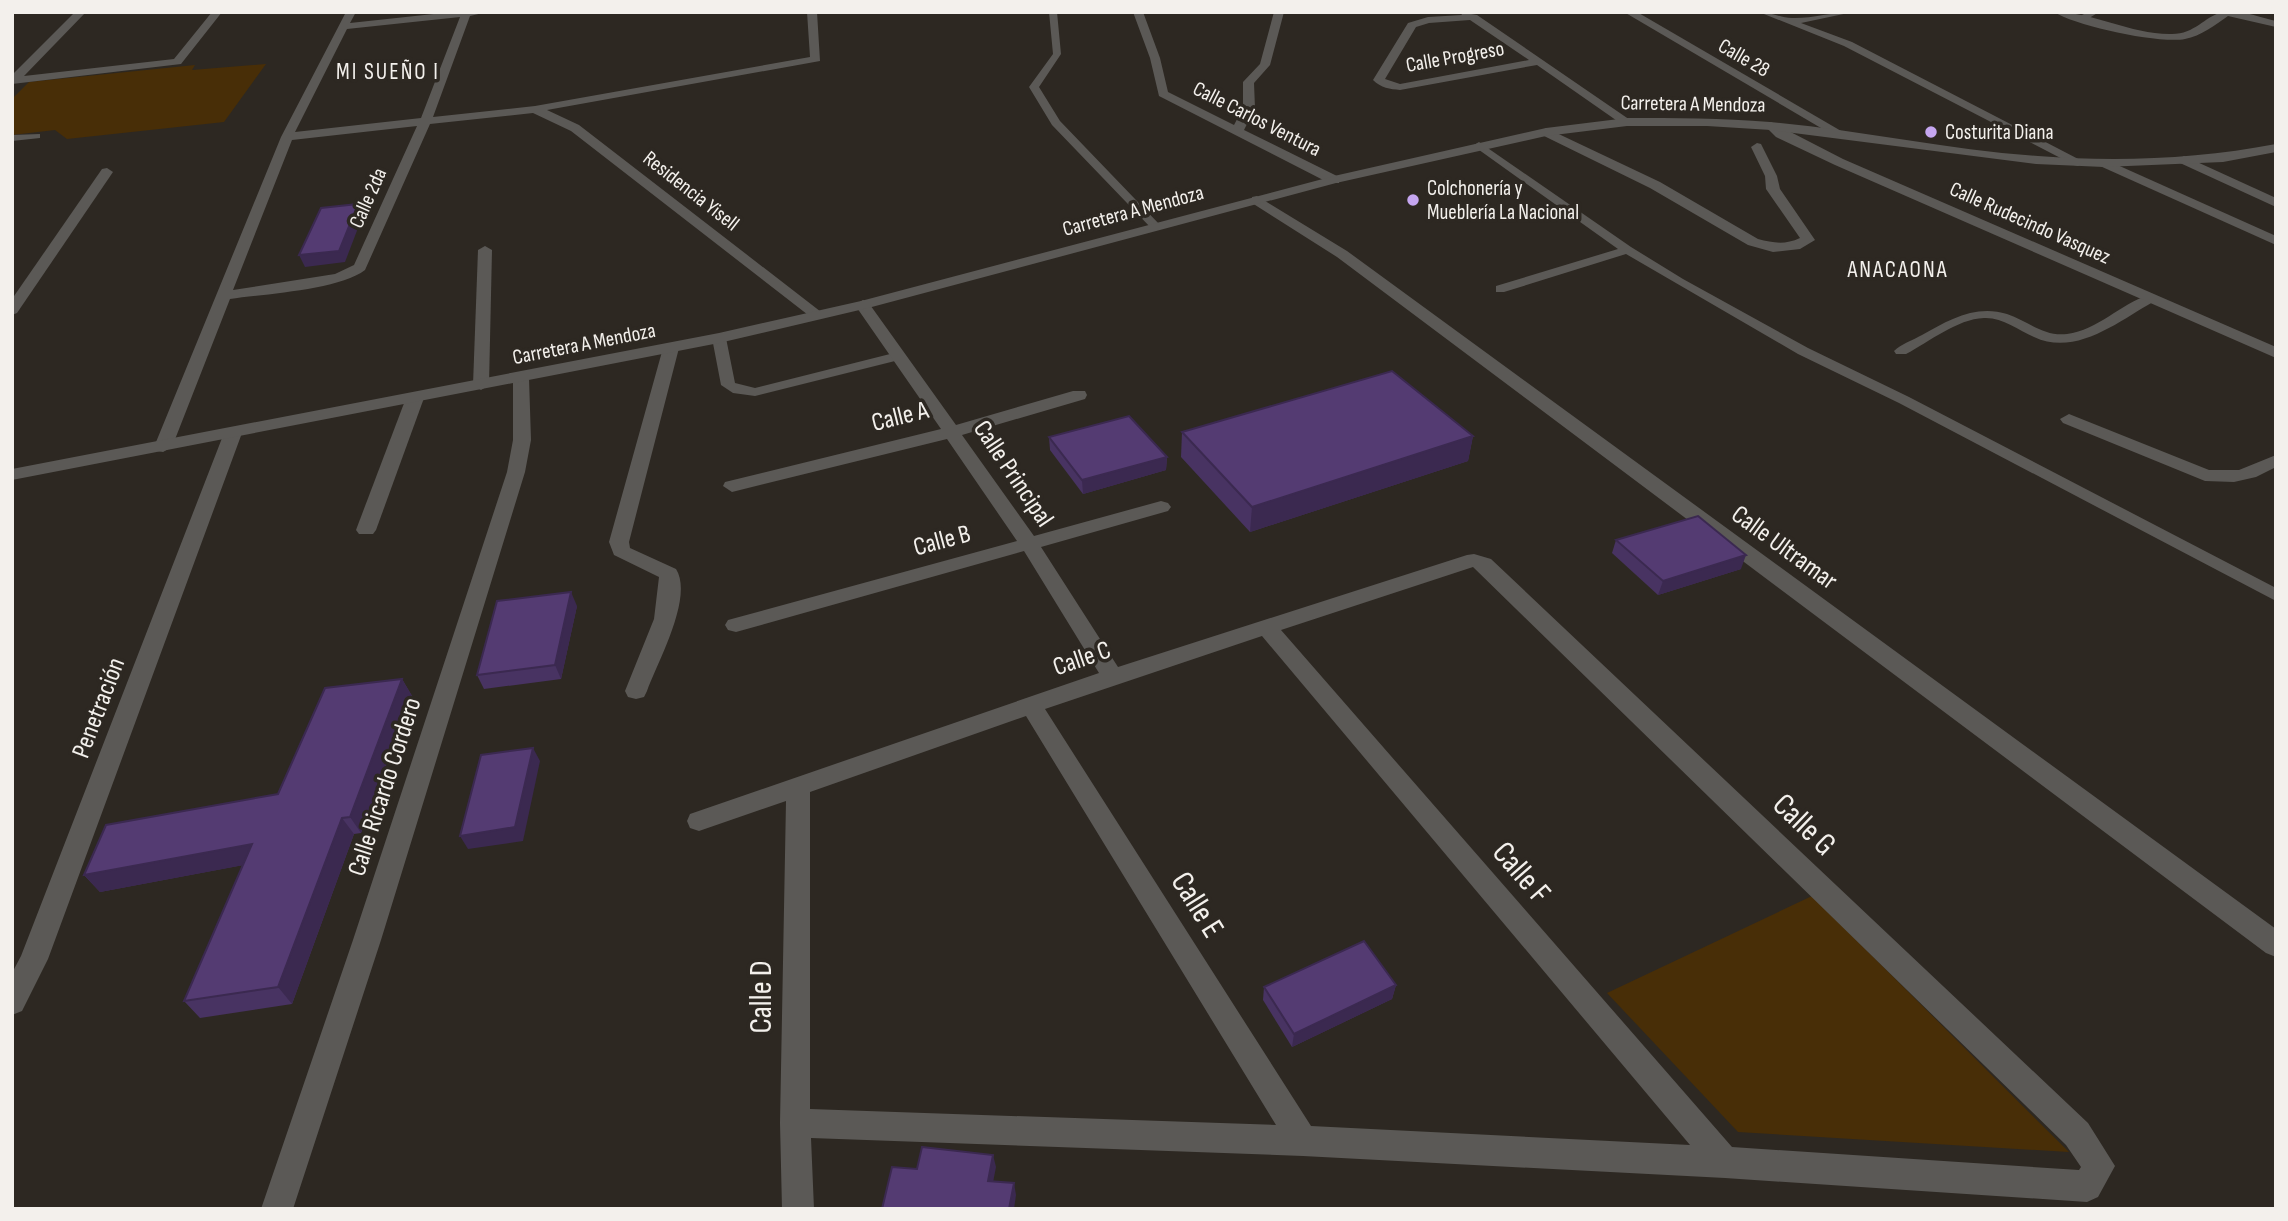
<svg xmlns="http://www.w3.org/2000/svg" width="2288" height="1221" font-family="'Sofia Sans Condensed',sans-serif">
<rect width="100%" height="100%" fill="#2d2822"/>
<g fill="#482e07">
<path d="M266,64L224,122L67,139L55,130L12,135V99L29,82L195,65L192,70Z"/>
<path d="M1812,896L2069,1152L1738,1132L1607,993Z"/>
</g>
<g fill="none" stroke-linecap="round" stroke-linejoin="round">
<g fill="#5b5956" fill-rule="evenodd">
<path d="M1049,12H1057L1061,54L1039,87L1060,121L1160,225V229H1152L1052,125L1029,87L1053,54Z"/>
<path d="M2088,12H2099L2086,20H2080V16Z"/>
<path d="M40,134V138L12,141V135Z"/>
<path d="M1479,142L1631,247L1683,279L1808,348L1909,397L2276,588V601L1899,403L1798,354L1626,254L1504,292H1496V286L1618,249L1475,147L1474,145Z"/>
<path d="M2149,295L2155,299L2153,302C2119,321 2076,357 2034,337C2018,330 2002,317 1984,318C1957,319 1929,342 1906,354H1896L1894,351C1901,344 1913,340 1922,335C1948,320 1976,304 2007,314C2028,321 2044,337 2067,334C2098,330 2120,304 2149,295Z"/>
<path d="M719,334L726,338L735,383L755,388L898,352L905,356L903,359L755,396L733,393L721,385L712,338Z"/>
</g>
<g fill="#5b5956" fill-rule="evenodd">
<path d="M75,12H86L24,76L174,59L212,12H222L181,64L12,84V75Z"/>
<path d="M346,12H356L350,23L452,12H487L470,16L433,117L535,106L810,57L807,12H817L820,61L547,110L579,125L825,315L822,318H812L571,131L533,113L430,124L365,270C339,290 264,294 230,299L172,447L163,452L157,451L154,447L281,137ZM460,17L421,118L295,132L347,29ZM417,126L354,265L335,274L233,290L292,140Z"/>
<path d="M1133,12H1143L1160,58L1168,92L1234,125L1243,108V82L1260,64L1274,12H1284L1270,65L1254,83L1255,108L1244,130L1339,177V183H1329L1159,96L1150,58Z"/>
<path d="M1460,12L1477,15L1633,122L1623,125L1537,65L1400,90C1390,89 1381,88 1373,80L1408,23L1428,17L1462,15ZM1470,20L1529,60L1400,84L1385,79L1416,27L1429,23Z"/>
<path d="M1624,12H1637L1848,135L1838,138Z"/>
<path d="M1759,12C1771,12 1781,18 1792,18C1809,19 1832,12 1853,12L1801,23L1852,42L2084,162L2078,166L2074,165L1844,46Z"/>
<path d="M2054,12C2094,12 2132,35 2172,34C2195,34 2204,17 2222,12C2238,8 2260,18 2276,21V27L2228,16C2215,25 2201,36 2185,39C2159,44 2076,26 2054,12Z"/>
<path d="M1771,122L1843,159L2276,347V358L1835,165L1776,137L1765,126Z"/>
<path d="M1546,128L1660,182L1758,239C1773,243 1785,245 1800,238L1766,189L1765,176L1751,147L1757,143L1761,144L1777,176L1780,189L1815,240L1800,249L1773,252L1748,245L1650,188L1542,135L1540,132Z"/>
<path d="M2184,156L2276,198V207L2180,163L2178,160Z"/>
<path d="M2104,159L2276,236V245L2100,166L2098,163Z"/>
<path d="M107,168L113,172L17,313L12,315V299L102,169Z"/>
<path d="M1257,196L1347,251L2276,929V957L2266,953L1337,257L1252,203V197Z"/>
<path d="M485,246L492,250L489,385L481,390L473,385L478,250Z"/>
<path d="M863,300L868,302L956,425L1073,391H1085L1087,395L1085,399L962,435L1034,536L1161,501L1168,503L1171,507L1168,511L1041,547L1118,667L1467,555L1474,554L1491,559L2088,1123L2115,1166L2098,1197L2087,1202L1725,1178L1303,1156L811,1138L814,1209H782L780,1123L786,801L699,831L690,828L687,821L690,814L1099,673L1024,551L736,632L728,630L725,625L728,620L1017,541L947,439L732,492L723,486L725,482L941,429L855,305ZM1473,567L2066,1145L2081,1167L2079,1170L1732,1147L1281,630ZM1262,636L1690,1145L1311,1126L1045,709ZM1026,716L1276,1125L810,1109V792Z"/>
<path d="M671,343L679,348L629,542L630,548L676,569C694,597 657,663 647,691L644,697L636,699L628,697L625,691L654,619L659,577L614,555L609,542L663,348Z"/>
<path d="M521,373L529,378L531,440L525,472L381,940L293,1209H261L353,940L507,472L513,440V378Z"/>
<path d="M415,393L424,398L376,530L373,534H359L356,530L406,398Z"/>
<path d="M2069,414L2209,470H2239L2276,455V467L2256,477L2234,482L2205,481L2063,423L2060,419Z"/>
<path d="M233,428L242,433L48,959L22,1011L12,1015V973L21,956L224,433Z"/>
</g>
<path fill="#5b5956" fill-rule="evenodd" d="M1627,118C1675,118 1722,118 1770,122C1860,130 1949,150 2038,156C2117,162 2198,159 2276,144V152L2223,162L2104,167L2036,164L1771,130L1707,126H1627L1546,136L1336,183L868,308L719,343L12,480V469L719,333L861,301L1334,176L1546,128Z"/>
</g>
<g fill="#483362">
<path d="M1182,432L1473,436L1468,461L1250,532L1181,457Z"/>
<path d="M1049,437L1167,457L1166,470L1083,494L1050,450Z"/>
<path d="M1616,540L1741,569L1658,595L1612,553Z"/>
<path d="M577,606L561,679L484,689L477,675Z"/>
<path d="M402,679L412,696L361,833L354,834L292,1004L200,1018L184,1001L243,865L100,892L84,875L278,794Z"/>
<path d="M1396,985L1392,999L1292,1047L1263,1000L1264,987Z"/>
</g>
<g fill="#3b2950">
<path d="M358,204L363,215L345,262L305,267L299,255Z"/>
<path d="M1473,436L1468,461L1250,532L1252,507Z"/>
<path d="M1167,457L1166,470L1083,494L1082,480Z"/>
<path d="M1746,555L1741,569L1658,595L1663,581Z"/>
<path d="M571,592L577,606L561,679L555,665Z"/>
<path d="M402,679L412,696L361,833L350,817Z"/>
<path d="M533,748L540,761L523,841L468,849L460,836Z"/>
<path d="M342,818L354,834L292,1004L278,987Z"/>
<path d="M252,844L265,861L100,892L84,875Z"/>
<path d="M1396,985L1392,999L1292,1047L1294,1034Z"/>
<path d="M993,1155L996,1167L991,1193L988,1181Z"/>
<path d="M1014,1183L1016,1195L1014,1209H1009Z"/>
</g>
<g fill="#543b72" stroke="#3b2950" stroke-width="2">
<path d="M358,204L339,251L299,255L321,208Z"/>
<path d="M1392,371L1473,436L1252,507L1182,432Z"/>
<path d="M1129,416L1167,457L1082,480L1049,437Z"/>
<path d="M1698,516L1746,555L1663,581L1616,540Z"/>
<path d="M571,592L555,665L477,675L497,601Z"/>
<path d="M402,679L350,817L342,818L278,987L184,1001L252,844L84,875L106,825L278,794L325,688Z"/>
<path d="M533,748L515,827L460,836L481,755Z"/>
<path d="M1364,941L1396,985L1294,1034L1264,987Z"/>
<path d="M922,1147L993,1155L988,1181L1014,1183L1009,1209H882L892,1167L917,1169Z"/>
</g>
<g fill="#c5a6f0" stroke="#2d2822" stroke-width="2.5">
<circle cx="1931" cy="132" r="7"/>
<circle cx="1413" cy="200" r="7"/>
</g>
<g text-anchor="middle" dominant-baseline="central" stroke-width="7" stroke-linejoin="round" paint-order="stroke">
<g font-size="21" fill="#f3f0ec" stroke="#2d2822">
<text transform="translate(1455 57) rotate(-10)">Calle Progreso</text>
<text transform="translate(1744 58) rotate(30)">Calle 28</text>
<text transform="translate(1693 104) rotate(1)">Carretera A Mendoza</text>
<text transform="translate(1257 119) rotate(27)">Calle Carlos Ventura</text>
<text transform="translate(691 191) rotate(38)">Residencia Yisell</text>
<text transform="translate(368 198) rotate(-66)">Calle 2da</text>
<text transform="translate(1133 211) rotate(-15)">Carretera A Mendoza</text>
<text transform="translate(2030 223) rotate(24)">Calle Rudecindo Vasquez</text>
<text transform="translate(584 344) rotate(-11)">Carretera A Mendoza</text>
</g>
<g font-size="21" fill="#f3f0ec" stroke="#2d2822" text-anchor="start">
<text x="1945" y="132">Costurita Diana</text>
<text x="1427" y="188">Colchonería y<tspan x="1427" dy="24">Mueblería La Nacional</tspan></text>
</g>
<g font-size="23" letter-spacing="2" fill="#f3f0ec" stroke="#2d2822">
<text x="388" y="72">MI SUEÑO I</text>
<text x="1898" y="270">ANACAONA</text>
</g>
<g font-size="26" fill="#f3f0ec" stroke="#2d2822">
<text transform="translate(900 417) rotate(-14)">Calle A</text>
<text transform="translate(1013 474) rotate(56)">Calle Principal</text>
<text transform="translate(942 541) rotate(-15)">Calle B</text>
<text transform="translate(1784 548) rotate(36)">Calle Ultramar</text>
<text transform="translate(1082 659) rotate(-19)">Calle C</text>
<text transform="translate(99 708) rotate(-69)">Penetración</text>
<text transform="translate(385 787) rotate(-72)">Calle Ricardo Cordero</text>
</g>
<g font-size="32" fill="#f3f0ec" stroke="#2d2822">
<text transform="translate(1804 825) rotate(44)">Calle G</text>
<text transform="translate(1521 873) rotate(49)">Calle F</text>
<text transform="translate(1197 905) rotate(58)">Calle E</text>
<text transform="translate(761 997) rotate(-90)">Calle D</text>
</g>
</g>
<rect width="2288" height="1221" fill="none" stroke="#f3f0ec" stroke-width="28"/>
</svg>
